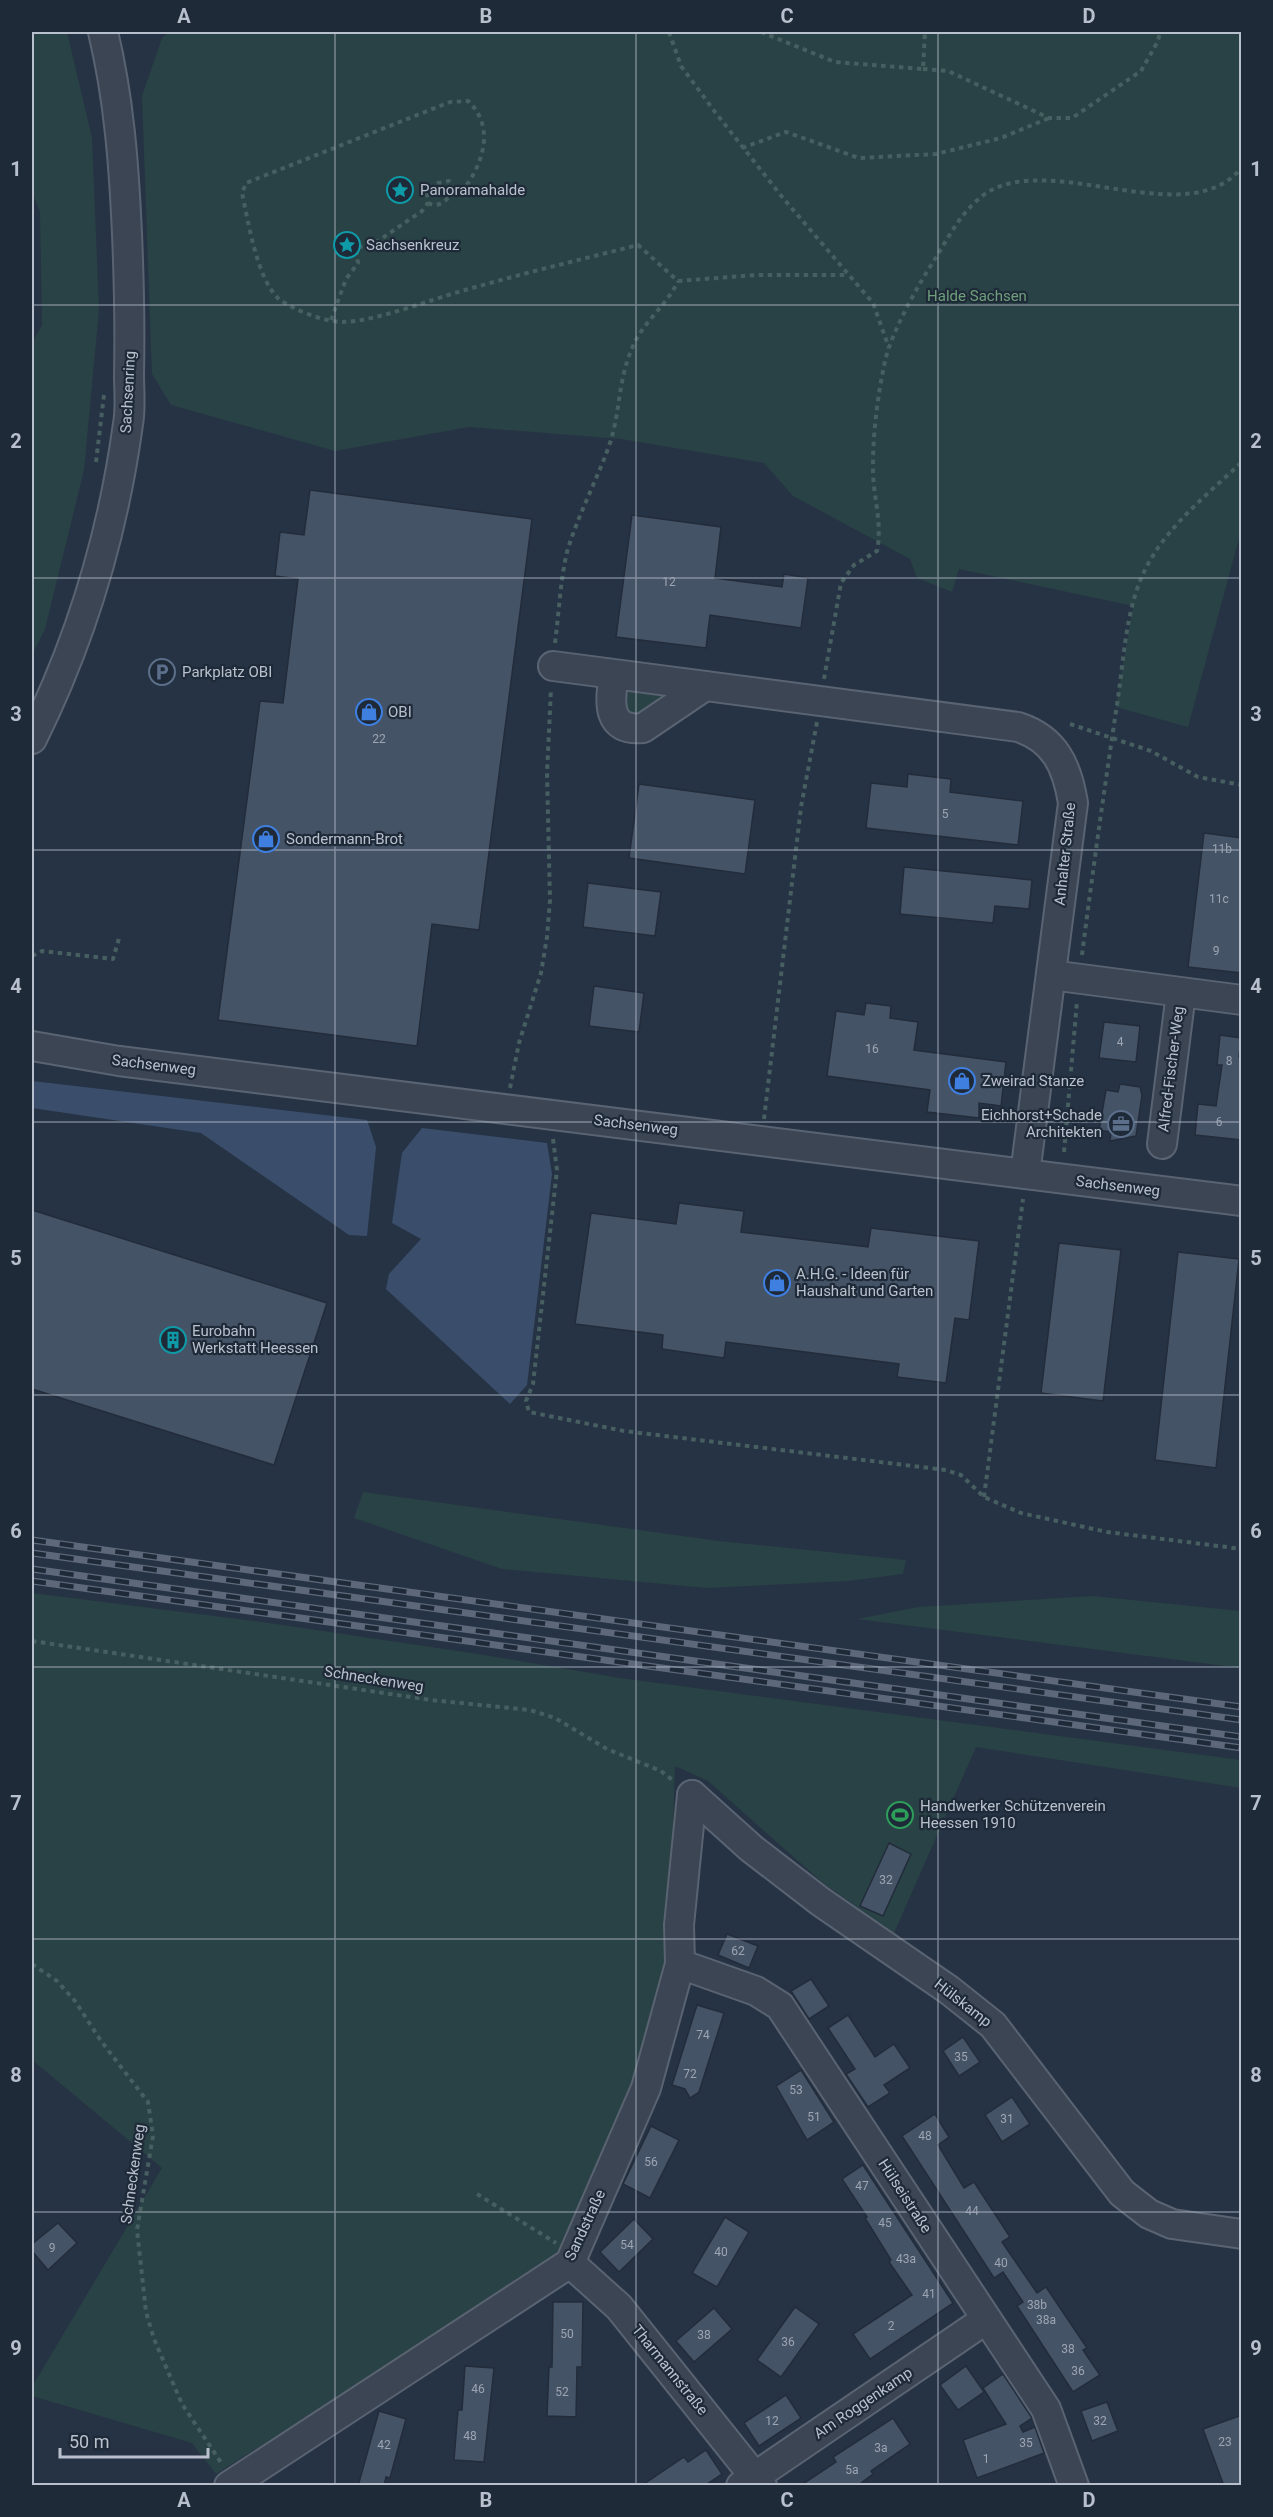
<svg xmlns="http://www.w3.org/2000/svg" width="1273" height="2517" font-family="Roboto,sans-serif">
<rect width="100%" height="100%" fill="#263344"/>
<g fill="#294245">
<path d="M32,32H67L92,138L99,310L84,470L45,629L32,655V343L42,325L40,212L32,192Z"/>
<path d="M169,32H1241V531L1188,727L1116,707L1133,606L959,569L952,592L917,578L910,559L793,496L764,463L621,439L469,427L335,451L171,405L152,374L142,96L162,38Z"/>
<path d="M629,690L663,693L665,697L640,717L628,715L622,699Z"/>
<path d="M363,1492L719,1541L906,1560L903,1574L848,1581L707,1588L502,1569L354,1518Z"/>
<path d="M32,1593L269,1623L478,1654L620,1678L1241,1760V1788L976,1747L894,1933L823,1883L708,1781L675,1766L670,1923L675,1948L633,2093L561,2255L216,2474L192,2443L32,2396V2387L162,2168L32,2060Z"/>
<path d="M1092,1596L1241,1611V1668L857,1619L918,1607Z"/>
</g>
<g fill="#3a4e6c">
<path d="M32,1081L367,1120L376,1147L367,1236L349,1235L201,1133L32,1108Z"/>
<path d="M422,1128L547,1143L552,1174L527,1385L510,1404L386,1289L389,1274L421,1239L392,1223L402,1153Z"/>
</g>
<g fill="#455366" stroke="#222c3b" stroke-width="1.5">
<path d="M310,490L532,519L479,930L432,924L417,1046L218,1020L260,701L283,703L298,579L275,576L280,532L304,535Z"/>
<path d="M632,515L721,527L715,578L782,587L784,574L808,578L801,628L710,615L706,648L616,637Z"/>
<path d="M908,774L951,779L950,792L1023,801L1018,845L866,828L871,783L907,787Z"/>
<path d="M639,784L755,800L745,874L629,858Z"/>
<path d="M1204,833L1242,838V973L1188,967Z"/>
<path d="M904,867L1032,880L1029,909L995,906L993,923L900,914Z"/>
<path d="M588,883L661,892L655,936L583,927Z"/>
<path d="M594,986L644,993L639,1032L589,1026Z"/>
<path d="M866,1003L891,1006L890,1018L918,1022L914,1050L1006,1062L1001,1106L979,1103V1118L927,1112L930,1090L827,1076L836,1011L864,1015Z"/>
<path d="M1104,1022L1140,1026L1136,1062L1099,1058Z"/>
<path d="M1220,1035L1241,1038L1239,1057L1242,1058V1140L1195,1135L1198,1104L1216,1106L1222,1065H1217Z"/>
<path d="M1120,1084L1140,1087L1142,1095L1136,1136L1110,1141L1111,1132L1099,1130L1106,1090L1118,1092Z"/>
<path d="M679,1203L744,1211L741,1232L868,1247L871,1228L979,1241L969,1320L955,1318L946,1383L897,1377L899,1364L726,1342L724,1358L662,1349L663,1335L575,1324L591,1213L676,1224Z"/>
<path d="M32,1210L327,1303L274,1465L32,1389Z"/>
<path d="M1059,1243L1121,1250L1103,1401L1041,1393Z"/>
<path d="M1178,1252L1239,1259L1216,1468L1155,1460Z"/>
<path d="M889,1843L911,1854L883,1916L860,1906Z"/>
<path d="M727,1934L758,1946L749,1968L718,1955Z"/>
<path d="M811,1979L829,2006L809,2019L791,1991Z"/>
<path d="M697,2005L724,2013L699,2092L690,2098L685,2089L672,2085Z"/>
<path d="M848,2015L875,2057L894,2044L910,2068L884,2085L890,2093L868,2107L846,2074L855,2069L828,2028Z"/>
<path d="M963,2037L980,2062L959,2076L943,2051Z"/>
<path d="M801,2070L834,2122L807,2140L776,2086Z"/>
<path d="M1012,2097L1030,2124L1002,2142L985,2115Z"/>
<path d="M935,2114L949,2137L938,2145L964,2188L974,2182L1010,2237L1002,2242L1037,2293L1046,2287L1087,2348L1083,2350L1100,2375L1073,2392L1017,2306L1023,2302L1003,2272L994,2278L902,2136Z"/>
<path d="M651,2126L679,2140L650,2198L623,2184Z"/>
<path d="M863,2165L953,2303L870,2359L853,2334L912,2295L889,2262L891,2260L865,2218L867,2217L842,2179Z"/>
<path d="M725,2217L749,2232L717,2287L692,2273Z"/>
<path d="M634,2219L653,2239L619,2272L600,2252Z"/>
<path d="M58,2223L77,2243L48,2270L32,2251V2244Z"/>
<path d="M553,2302H583L582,2367H577L576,2417L547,2416L549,2367H552Z"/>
<path d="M795,2307L819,2324L781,2377L757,2360Z"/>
<path d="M714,2308L732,2329L694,2362L676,2341Z"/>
<path d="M465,2366L494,2368L484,2462L454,2460L458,2410H462Z"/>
<path d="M966,2366L984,2392L958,2410L940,2385Z"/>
<path d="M1003,2374L1032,2418L1020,2426L1023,2432L1035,2427L1044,2453L977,2478L963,2440L1006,2424L983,2388Z"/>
<path d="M786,2395L801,2418L759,2446L744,2423Z"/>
<path d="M1107,2402L1118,2431L1092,2441L1081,2411Z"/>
<path d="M379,2411L406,2419L390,2478L386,2477L384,2486H358Z"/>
<path d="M1242,2415V2486H1224L1203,2429Z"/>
<path d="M893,2418L910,2444L871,2471L873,2474L857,2486H800L836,2462L833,2457Z"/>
<path d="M706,2450L722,2474L704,2486H641L684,2457L688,2462Z"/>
</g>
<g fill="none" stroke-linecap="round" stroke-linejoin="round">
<defs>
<g id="minor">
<path d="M553,666L1018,727C1055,739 1067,766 1073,803L1025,1174"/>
<path d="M614,676C609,702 607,732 643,728L705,686"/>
<path d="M32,739C81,640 113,534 128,424C131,408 129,391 129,374C130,327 129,281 127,234C124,166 119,98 103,32"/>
<path d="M1051,975L1242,1000"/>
<path d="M32,1046L119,1061L1242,1201"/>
<path d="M1162,1144L1181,993"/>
<path d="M692,1795L752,1849L821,1902L949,1990L993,2025L1122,2193L1149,2214L1172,2224L1242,2234"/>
<path d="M680,1964L756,1991L780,2006L1046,2409L1074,2486"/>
<path d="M570,2263L619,2307L762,2486"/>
<path d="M229,2486L570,2263L646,2088L680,1964L679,1925L692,1795"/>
<path d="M741,2486L985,2320"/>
</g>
</defs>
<use href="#minor" stroke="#5a6371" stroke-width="32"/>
<g stroke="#475f61" stroke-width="4" stroke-dasharray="4.5 4.5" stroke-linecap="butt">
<path d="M669,32L681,66L715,112L783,198L873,303L889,348"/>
<path d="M761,32L835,62L923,69L925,32"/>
<path d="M923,69L948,71L1049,118H1072L1141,71L1158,41L1160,32"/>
<path d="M742,148L786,132L859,158L936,154L1001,138L1049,118"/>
<path d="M428,203C439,209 451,199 453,187"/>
<path d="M331,320L346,279L358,263L356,248L375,243L422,211L428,203L427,194L438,183L449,181L453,187L463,190C484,163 495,126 468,101L450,102L246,183L242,193C248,220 257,280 279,299C293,310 325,322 343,322C377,321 429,300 462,291C520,274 579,260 638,245L678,281L756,275H847"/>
<path d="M96,462L104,395"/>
<path d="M555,643C559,613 560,582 567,552C578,515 596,482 609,446C621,412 617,380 634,344C645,320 667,305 678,281"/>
<path d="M824,679L841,583L854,565L877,551C883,522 872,494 873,465C873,431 878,394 885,361C892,331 918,285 935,259C950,235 963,208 988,192C1054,152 1190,234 1242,167"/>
<path d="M1070,724L1151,751L1198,777L1242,785"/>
<path d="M1082,955C1093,869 1105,784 1118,698C1124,657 1126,608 1145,570C1165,528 1208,494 1242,462"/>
<path d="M32,956L42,951L113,959L120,935"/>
<path d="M510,1088L519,1043L541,973L547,937L550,900L547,773L551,689"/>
<path d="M764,1119L801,807L817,722"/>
<path d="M553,1139L557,1170L533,1384L526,1401L529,1412L624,1431L946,1470L961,1475L984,1497L1021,1513L1107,1532L1242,1549"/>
<path d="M1064,1152L1077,1001"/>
<path d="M984,1497L1023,1199"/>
<path d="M32,1641L431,1700L530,1710L555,1718L607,1749L661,1771L675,1782"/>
<path d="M32,1964L57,1981L75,2001L101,2041L148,2102L153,2136L137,2230L146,2312L154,2339L182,2404L222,2464"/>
<path d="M477,2194L556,2243"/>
</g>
<use href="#minor" stroke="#3b4554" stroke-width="28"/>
<defs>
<g id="rail">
<path d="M32,1540L1242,1707"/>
<path d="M32,1553L1242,1720"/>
<path d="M32,1569L1242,1737"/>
<path d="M32,1581L1242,1748"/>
</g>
</defs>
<use href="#rail" stroke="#5d697b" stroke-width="7"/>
<use href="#rail" stroke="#1f2a39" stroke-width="4.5" stroke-dasharray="14" stroke-linecap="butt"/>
</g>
<path fill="none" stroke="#b9c0cd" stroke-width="1.5" stroke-opacity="0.55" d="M335,32V2486M636,32V2486M938,32V2486M32,305H1242M32,578H1242M32,850H1242M32,1122H1242M32,1395H1242M32,1667H1242M32,1939H1242M32,2212H1242"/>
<defs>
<symbol id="sight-ring" viewBox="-11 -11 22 22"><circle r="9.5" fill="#1f2a39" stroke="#0f9aa8" stroke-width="1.5"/><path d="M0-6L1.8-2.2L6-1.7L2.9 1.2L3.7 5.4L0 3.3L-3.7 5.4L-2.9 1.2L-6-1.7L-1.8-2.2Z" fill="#0f9aa8"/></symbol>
<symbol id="parking-ring" viewBox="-11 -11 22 22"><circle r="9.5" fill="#1f2a39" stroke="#5c6f8a" stroke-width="1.5"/><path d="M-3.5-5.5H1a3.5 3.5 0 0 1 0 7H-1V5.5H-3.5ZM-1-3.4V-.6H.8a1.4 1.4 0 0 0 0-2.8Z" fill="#5c6f8a"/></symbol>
<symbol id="shop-ring" viewBox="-11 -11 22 22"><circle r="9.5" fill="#1f2a39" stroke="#3f7fe0" stroke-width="1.5"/><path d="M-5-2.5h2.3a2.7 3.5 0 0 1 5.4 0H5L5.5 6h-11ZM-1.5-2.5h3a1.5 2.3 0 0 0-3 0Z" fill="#3f7fe0"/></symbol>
<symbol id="office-ring" viewBox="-11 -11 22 22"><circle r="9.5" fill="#1f2a39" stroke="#5c6f8a" stroke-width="1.5"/><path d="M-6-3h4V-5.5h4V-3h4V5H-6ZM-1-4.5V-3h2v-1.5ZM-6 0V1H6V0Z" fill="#5c6f8a"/></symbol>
<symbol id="building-ring" viewBox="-11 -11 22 22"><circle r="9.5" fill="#1f2a39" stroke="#0f9aa8" stroke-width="1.5"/><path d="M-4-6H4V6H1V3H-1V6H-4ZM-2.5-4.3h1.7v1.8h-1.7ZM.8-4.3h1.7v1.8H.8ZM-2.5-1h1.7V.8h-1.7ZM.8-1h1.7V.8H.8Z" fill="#0f9aa8"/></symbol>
<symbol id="stadium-ring" viewBox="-11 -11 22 22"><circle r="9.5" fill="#1f2a39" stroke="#2e9e5b" stroke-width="1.5"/><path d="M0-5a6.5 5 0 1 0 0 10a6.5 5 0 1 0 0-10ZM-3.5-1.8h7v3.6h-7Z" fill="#2e9e5b"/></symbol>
</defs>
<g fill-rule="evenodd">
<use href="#sight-ring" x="385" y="175" width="30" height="30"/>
<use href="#sight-ring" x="332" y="230" width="30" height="30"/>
<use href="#parking-ring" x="147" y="657" width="30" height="30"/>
<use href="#shop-ring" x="354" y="697" width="30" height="30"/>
<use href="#shop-ring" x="251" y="824" width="30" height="30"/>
<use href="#shop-ring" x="947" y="1066" width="30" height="30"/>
<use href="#office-ring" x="1106" y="1109" width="30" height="30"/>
<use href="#shop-ring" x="762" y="1268" width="30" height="30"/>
<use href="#building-ring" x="158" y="1325" width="30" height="30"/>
<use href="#stadium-ring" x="885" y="1800" width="30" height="30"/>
</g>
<g text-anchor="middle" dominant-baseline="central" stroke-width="4.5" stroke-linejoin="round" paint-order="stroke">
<g font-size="12" fill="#9ca5b3">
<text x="669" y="582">12</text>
<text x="379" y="739">22</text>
<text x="945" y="814">5</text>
<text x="1222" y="849">11b</text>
<text x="1219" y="899">11c</text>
<text x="1216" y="951">9</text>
<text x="1120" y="1042">4</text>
<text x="872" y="1049">16</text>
<text x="1229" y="1061">8</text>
<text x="1219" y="1122">6</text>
<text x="886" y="1880">32</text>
<text x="738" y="1951">62</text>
<text x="703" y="2035">74</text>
<text x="961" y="2057">35</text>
<text x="690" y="2074">72</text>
<text x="796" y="2090">53</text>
<text x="814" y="2117">51</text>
<text x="1007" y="2119">31</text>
<text x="925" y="2136">48</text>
<text x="651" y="2162">56</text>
<text x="862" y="2186">47</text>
<text x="972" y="2211">44</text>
<text x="885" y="2223">45</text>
<text x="627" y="2245">54</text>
<text x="52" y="2248">9</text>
<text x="721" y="2252">40</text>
<text x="906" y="2259">43a</text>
<text x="1001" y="2263">40</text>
<text x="929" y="2294">41</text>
<text x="1037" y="2305">38b</text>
<text x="1046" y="2320">38a</text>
<text x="891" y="2326">2</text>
<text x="567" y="2334">50</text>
<text x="704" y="2335">38</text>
<text x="788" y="2342">36</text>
<text x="1068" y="2349">38</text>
<text x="1078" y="2371">36</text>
<text x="478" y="2389">46</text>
<text x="562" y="2392">52</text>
<text x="772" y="2421">12</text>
<text x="1100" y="2421">32</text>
<text x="470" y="2436">48</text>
<text x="1225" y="2442">23</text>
<text x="1026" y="2443">35</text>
<text x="384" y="2445">42</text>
<text x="881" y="2448">3a</text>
<text x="986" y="2459">1</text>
<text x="852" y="2470">5a</text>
</g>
<g font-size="15" fill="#b9c0cd" stroke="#1f2a39" text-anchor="start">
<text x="420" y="190">Panoramahalde</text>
<text x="366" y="245">Sachsenkreuz</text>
<text x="182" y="672">Parkplatz OBI</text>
<text x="388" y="712">OBI</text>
<text x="286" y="839">Sondermann-Brot</text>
<text x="982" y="1081">Zweirad Stanze</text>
<text x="1102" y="1115" text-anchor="end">Eichhorst+Schade<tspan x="1102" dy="17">Architekten</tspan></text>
<text x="796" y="1274">A.H.G. - Ideen für<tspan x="796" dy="17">Haushalt und Garten</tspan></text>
<text x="192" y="1331">Eurobahn<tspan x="192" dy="17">Werkstatt Heessen</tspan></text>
<text x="920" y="1806">Handwerker Schützenverein<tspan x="920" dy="17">Heessen 1910</tspan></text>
</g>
<g font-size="15" fill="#6f9f7a" stroke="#1f2a39">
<text x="977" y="296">Halde Sachsen</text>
</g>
<g font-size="15" fill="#b9c0cd" stroke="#1f2a39">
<text transform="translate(128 392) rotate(-87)">Sachsenring</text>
<text transform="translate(1065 854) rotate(-84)">Anhalter Straße</text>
<text transform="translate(154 1065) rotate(7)">Sachsenweg</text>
<text transform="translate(1171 1069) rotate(-83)">Alfred-Fischer-Weg</text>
<text transform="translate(636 1125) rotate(7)">Sachsenweg</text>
<text transform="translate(1118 1186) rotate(7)">Sachsenweg</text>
<text transform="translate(374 1679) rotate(9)">Schneckenweg</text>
<text transform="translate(963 2003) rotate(38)">Hülskamp</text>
<text transform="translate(133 2174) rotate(-82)">Schneckenweg</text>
<text transform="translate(905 2196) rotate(57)">Hülseistraße</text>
<text transform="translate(585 2225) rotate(-65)">Sandstraße</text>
<text transform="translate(670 2370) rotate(51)">Tharmannstraße</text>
<text transform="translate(863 2403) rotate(-34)">Am Roggenkamp</text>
</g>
</g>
<rect width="1273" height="2517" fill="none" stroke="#1f2a39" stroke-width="66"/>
<path d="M60 2448v9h148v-9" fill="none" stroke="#b9c0cd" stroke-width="3"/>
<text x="69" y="2448" font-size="18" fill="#b9c0cd" stroke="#1f2a39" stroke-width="4.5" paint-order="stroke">50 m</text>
<rect x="33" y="33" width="1207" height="2451" fill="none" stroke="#b9c0cd" stroke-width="2"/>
<g font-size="20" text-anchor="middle" font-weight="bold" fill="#b9c0cd">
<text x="184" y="23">A</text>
<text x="486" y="23">B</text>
<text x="787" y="23">C</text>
<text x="1089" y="23">D</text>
<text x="16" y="176">1</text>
<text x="1256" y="176">1</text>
<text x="16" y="448">2</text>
<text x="1256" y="448">2</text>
<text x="16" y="721">3</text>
<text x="1256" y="721">3</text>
<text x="16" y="993">4</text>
<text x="1256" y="993">4</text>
<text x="16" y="1265">5</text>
<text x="1256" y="1265">5</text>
<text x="16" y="1538">6</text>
<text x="1256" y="1538">6</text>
<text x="16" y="1810">7</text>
<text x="1256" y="1810">7</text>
<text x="16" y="2082">8</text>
<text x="1256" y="2082">8</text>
<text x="16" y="2355">9</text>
<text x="1256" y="2355">9</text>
<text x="184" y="2507">A</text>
<text x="486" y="2507">B</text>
<text x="787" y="2507">C</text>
<text x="1089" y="2507">D</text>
</g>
</svg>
